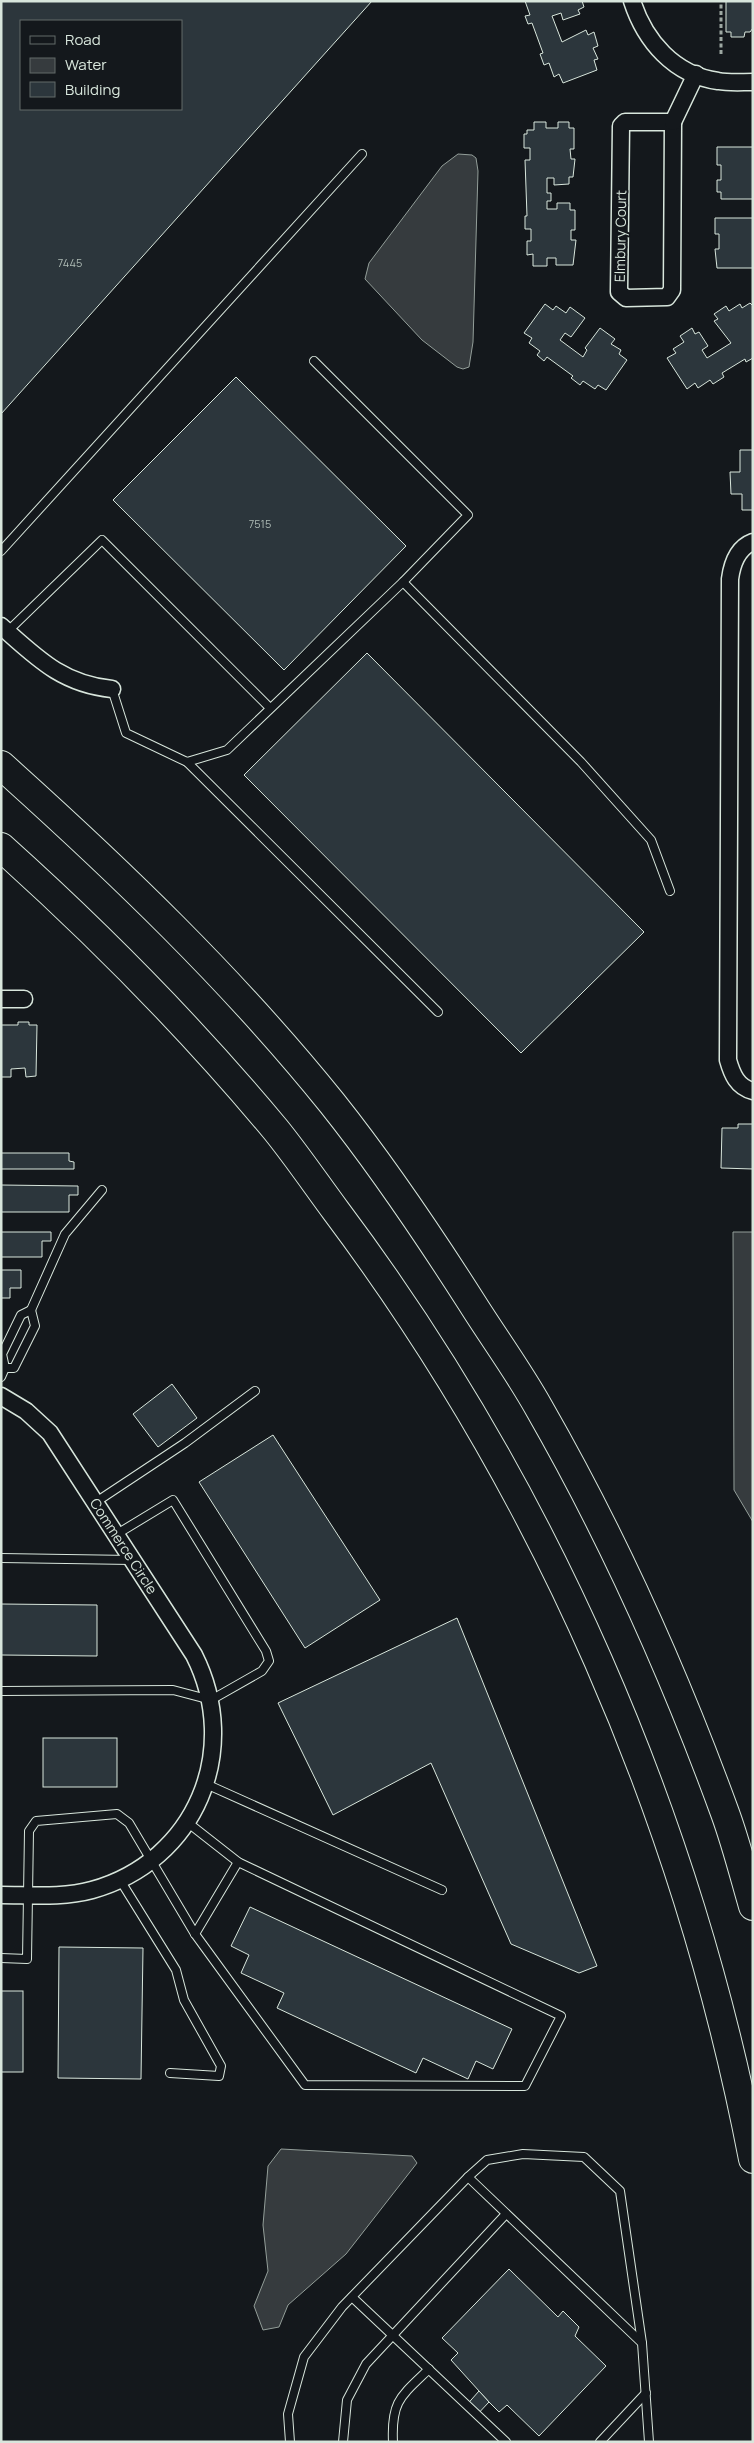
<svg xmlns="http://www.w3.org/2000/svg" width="754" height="2443" font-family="Manrope,sans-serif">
<rect width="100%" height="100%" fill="#14181c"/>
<g fill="#363b3e" stroke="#939e99">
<path d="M458,154L472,155L476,158L478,171L473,342L469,367L463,369L457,367L422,340L365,279L369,263L442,166Z"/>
<path d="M733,1232H753V1522L734,1490Z"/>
<path d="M281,2149L412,2156L417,2163L346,2254L288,2305L279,2327L263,2330L254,2306L268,2271L263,2225L268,2166Z"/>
</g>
<g fill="#2c363c" stroke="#d8e6dc" fill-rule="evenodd">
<path d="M1,1H372L1,414ZM21,21H181V109H21Z"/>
<path d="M525,1H582L584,7L578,10L580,14L563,20L561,13L552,16L562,42L586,30L588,35L594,32L598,46L593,48L598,59L594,60L597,70L563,83L559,74L554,77L549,63L544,65L540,54L543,53L532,23L528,24L525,16L530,15Z"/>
<path d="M726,1H753V28L750,32H745L744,37H731V32H726Z"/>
<path d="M534,122H546V128H558V122H569V128H574V149H570L571,159H575L573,177H569V184L554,185V178H547V193H551V201H547V209H557V203H570V210H575V230H571V240H576L573,265H556V258H547V266H533V254L527,255V241H531V229H525V216H527L525,160H530V148H524V134H527V130H534Z"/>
<path d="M717,147H753V199H721V192H717V180H721V165H717Z"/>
<path d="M715,218H753V268H717L715,249H719V234H715Z"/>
<path d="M750,303L753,306V358L746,362L745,359L722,373L724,377L713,384L710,380L698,388L695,383L687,389L667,358L676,353L673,349L684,342L680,336L692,328L695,334L699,332L708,346L702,350L707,358L731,343L714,321L718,319L714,314L726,306L729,311L740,304L742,308Z"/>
<path d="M545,304L553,310L556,306L566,313L570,307L585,318L571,337L565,333L560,340L583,357L587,350L585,348L600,328L615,339L611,344L621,350L619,354L627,360L606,390L598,385L595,389L583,381L580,385L571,378L573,376L547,357L544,361L537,355L540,351L529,343L532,338L524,333Z"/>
<path d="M236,377L406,546L284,670L113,500Z"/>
<path d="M740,450H753V510H742V494H731L730,472H740Z"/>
<path d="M367,653L644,932L521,1053L244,775Z"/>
<path d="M18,1022H29V1025H37L36,1076L26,1077L25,1068L11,1069V1077H1V1025H18Z"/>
<path d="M738,1124H753V1169L721,1168L722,1128H738Z"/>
<path d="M1,1153H69V1161L74,1162V1169H1Z"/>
<path d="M1,1185L78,1186V1195H69V1212H1Z"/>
<path d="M1,1232H51V1241H42V1257H1Z"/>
<path d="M1,1270H21V1288H10V1298H1Z"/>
<path d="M172,1384L197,1418L158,1447L133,1414Z"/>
<path d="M273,1435L380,1600L305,1648L199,1482Z"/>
<path d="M1,1604L97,1605V1656L1,1655Z"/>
<path d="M457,1618L597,1966L579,1973L511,1944L431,1763L333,1815L278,1703Z"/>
<rect x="43" y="1738" width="74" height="49"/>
<path d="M250,1907L512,2029L493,2069L476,2061L468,2079L423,2058L416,2073L277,2008L284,1993L241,1973L249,1955L231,1946Z"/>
<path d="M59,1947L143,1948L141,2079L58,2078Z"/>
<rect x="1" y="1991" width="22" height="81"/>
<path d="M509,2269L558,2317L563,2311L579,2327L575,2336L606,2366L539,2436L507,2405L499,2412L489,2402L451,2360L458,2353L442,2338Z"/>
<path d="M479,2391L489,2402L474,2418L464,2408Z"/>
</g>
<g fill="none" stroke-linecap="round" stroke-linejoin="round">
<defs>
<g id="lane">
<path d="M1,551L362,154"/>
<path d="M403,582L581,762L651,840L670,891"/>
<path d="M7,632L102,540L270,708"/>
<path d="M112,689L126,733L187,762L227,750L403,582L468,515L314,361"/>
<path d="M187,762L438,1012"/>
<path d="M31,1310L65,1234L102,1190"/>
<path d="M1,1377L5,1368L2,1354L21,1315L31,1310L35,1326L14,1368H5"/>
<path d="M96,1502L185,1443L255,1391"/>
<path d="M1,1558L132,1560"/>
<path d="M1,1691L173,1690L211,1700L262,1671L269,1661L266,1651L173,1500L117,1534"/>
<path d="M206,1784L442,1890"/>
<path d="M120,1880L176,1970L184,2000L221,2066L219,2076L170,2073"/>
<path d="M195,1934L238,1862"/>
<path d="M1,1958L27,1959L29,1831L36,1821L117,1814L129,1823L195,1934L305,2085L525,2086L561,2016L238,1862L187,1822"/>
<path d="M468,2177L487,2160L523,2154L584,2157L620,2191L642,2343"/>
<path d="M352,2297L506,2442"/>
<path d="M290,2442L288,2414L304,2357L342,2307L468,2177L642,2343L649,2442"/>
<path d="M343,2442L347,2400L366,2364L506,2214"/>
<path d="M393,2442C391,2401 401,2396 429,2369"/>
<path d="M600,2442L646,2393"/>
</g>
<g id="street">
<path d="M632,1C645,41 674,75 718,81C729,83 741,82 753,82"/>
<path d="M625,122H673L672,290L667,297L626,298L619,292L621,126Z"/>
<path d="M673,122L696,74"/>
<path d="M753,542C737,548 732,564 730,579L728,1060C732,1074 737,1087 753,1091"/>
<path d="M1,626C37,658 62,684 112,689"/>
<path d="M1,999H24"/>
<path d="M1,1396L26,1411L50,1433L194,1655C242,1750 196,1861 92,1890C63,1898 31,1895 1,1895"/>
</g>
<g id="highway">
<path d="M1,765C118,870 233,980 332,1103C383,1167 428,1234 472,1303C494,1338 519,1372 539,1408C613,1537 674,1673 725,1813C736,1843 744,1875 753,1906"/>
<path d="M1,847C99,935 192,1029 276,1130C297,1156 316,1184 336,1211C546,1491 687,1816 753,2159"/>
</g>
</defs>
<use href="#lane" stroke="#d8e6dc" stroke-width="10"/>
<use href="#street" stroke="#d8e6dc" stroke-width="19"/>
<use href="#highway" stroke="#d8e6dc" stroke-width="30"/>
<path stroke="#9da8a2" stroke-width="3" stroke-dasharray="4 2.5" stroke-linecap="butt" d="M721,54V1"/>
<use href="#lane" stroke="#14181c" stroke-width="8"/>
<use href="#street" stroke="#14181c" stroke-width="16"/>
<use href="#highway" stroke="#14181c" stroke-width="28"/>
</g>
<g text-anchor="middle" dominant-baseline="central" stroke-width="4" stroke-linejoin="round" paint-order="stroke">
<g font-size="11" fill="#adbab4">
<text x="70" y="262">7445</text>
<text x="260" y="523">7515</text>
</g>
<g font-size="14" fill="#d8e6dc" stroke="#14181c">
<text transform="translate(620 236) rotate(-89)">Elmbury Court</text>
<text transform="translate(124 1546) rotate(57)">Commerce Circle</text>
</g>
</g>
<rect width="754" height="2443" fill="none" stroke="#d8e6dc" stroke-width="5"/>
<rect x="20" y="20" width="162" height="90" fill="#14181c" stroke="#626a69"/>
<rect x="30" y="36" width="25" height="8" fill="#14181c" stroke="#626a69"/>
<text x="65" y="45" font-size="15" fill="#d8e6dc">Road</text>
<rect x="30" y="58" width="25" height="15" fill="#363b3e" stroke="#626a69"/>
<text x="65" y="70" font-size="15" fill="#d8e6dc">Water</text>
<rect x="30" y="82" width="25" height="15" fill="#2c363c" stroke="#626a69"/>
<text x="65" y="95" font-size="15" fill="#d8e6dc">Building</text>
</svg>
